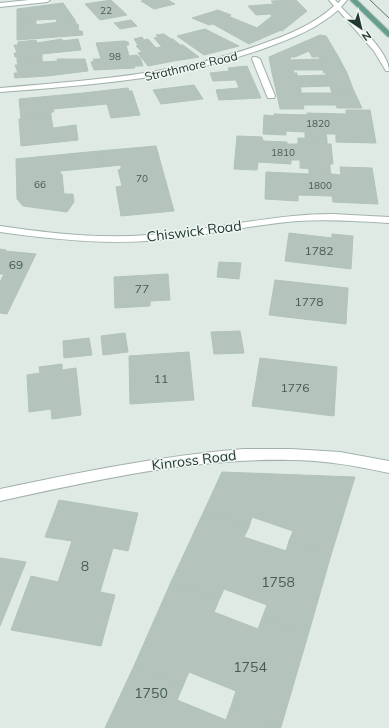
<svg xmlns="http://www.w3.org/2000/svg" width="389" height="728" font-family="Mulish,sans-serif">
<rect width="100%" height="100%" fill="#dfeae4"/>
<g fill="#b4c4bd" stroke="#b1c3bb">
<path d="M111,0L127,15L100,20L85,4Z"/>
<path d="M146,0H168L175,4L154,9L141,1Z"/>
<path d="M296,0L307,11L282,31L262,24L272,16L270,14L256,15L248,6L274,4L271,1Z"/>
<path d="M63,3L75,20L57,22L56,19L36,20V23L17,24V9Z"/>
<path d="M218,10L231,15L228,16L257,28L262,24L281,30L249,44L213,24L209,25L192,18Z"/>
<path d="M75,20L76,24H78L79,31H82L83,35L17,40V24L36,23V25Z"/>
<path d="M131,20L137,26L120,29L114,23Z"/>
<path d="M205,29L239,46L204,55L177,36Z"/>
<path d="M164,34L171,39H173L180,45H183L199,57L174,61L160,47H162L154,38L158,37L156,35Z"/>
<path d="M320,35L326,36L338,56L312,57L309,51L295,57H269Z"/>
<path d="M142,37L144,40L148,39L156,48L160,47L174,61L148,66L138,53L142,52L136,46L138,45L134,39Z"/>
<path d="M62,39V41L78,39L81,50L42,54V59L17,61V57H15L14,53H17L14,45H18V42L36,40L37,43Z"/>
<path d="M124,41L128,42L129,45H126L129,56L137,55L138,57H140L143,66H134L135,68L94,70L91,62L94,61L93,59H101L96,43Z"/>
<path d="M338,56L347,73H324L323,70H293L294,73H272L269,57H290L291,60L320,59L319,57Z"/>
<path d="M42,59L43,62L58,61L57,59H85L88,71L47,76L15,78L14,73H18L15,65H18L17,61Z"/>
<path d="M247,66L261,98L219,100L216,90L239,88L236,80L213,81L210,73L229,71L228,68Z"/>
<path d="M272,73H297V76L327,75L326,73H347L353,89L331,90L330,86L300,87L301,90H276Z"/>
<path d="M194,85L203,99L161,104L153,90Z"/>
<path d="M128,88L129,91H132L140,115L111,118L107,104L86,106L83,93Z"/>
<path d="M353,89L362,108H337L336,105H303L304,109H280L276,90H301V93H332L331,90Z"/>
<path d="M83,93L86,106L53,109L54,112H51V116L21,119L19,99Z"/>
<path d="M346,110H370L376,143L336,142V134H326L327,139L305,138V132L286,131V135L263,134L264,115L274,116V114L307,115V113L346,114Z"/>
<path d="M51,116L53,128L76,125L78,140L21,146L19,119Z"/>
<path d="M237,136L262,137L263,141L287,142V144H298V138L327,139V144H331L333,164H330V170L300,168V160H291V164L258,162L257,170L234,169Z"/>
<path d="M156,146L174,211L121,216L116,187L122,186L118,170L121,169V165L102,167L99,151Z"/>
<path d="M99,151L102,167L60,171V174H62L64,194H73L74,202L67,212L23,206L17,199L16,159Z"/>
<path d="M340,167L372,168L378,204L333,202L332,196L298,195V201L265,199L266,172L309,174V169L330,170L331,174L341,175Z"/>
<path d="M289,233L332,238V234L353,236L351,269L285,261Z"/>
<path d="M0,249L6,250L5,251L36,254L19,289L0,287V282L4,274H0Z"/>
<path d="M219,262L241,263L239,279L217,277Z"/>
<path d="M168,274L170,300L150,301V306L115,308L114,277Z"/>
<path d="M275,280L348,288L346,324L269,315Z"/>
<path d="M0,287L19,289L7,314L0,313Z"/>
<path d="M240,331L244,353L214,354L211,332Z"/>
<path d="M125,333L128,352L103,355L101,336Z"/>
<path d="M89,338L92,355L64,358L63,341Z"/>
<path d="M189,352L194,400L130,404L129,356Z"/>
<path d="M260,358L337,367L334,416L252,406Z"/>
<path d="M62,364V370L76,368L81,415L52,419L51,409L29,412L27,375L40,373L39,367Z"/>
<path d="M222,472L355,477L331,555L289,541L293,531L252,517L249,527L204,511Z"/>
<path d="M59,500L138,513L128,551L113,548L100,592L115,595L101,646L11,630L31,576L58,582L72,541L45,537Z"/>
<path d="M204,511L249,527L244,537L286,551L289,541L331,555L308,635L262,618L267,605L224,589L219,600L171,582Z"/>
<path d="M0,558L26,562L0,626Z"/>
<path d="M171,582L219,600L214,612L258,629L262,618L308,635L281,727L231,706L236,691L189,672L183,686L134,666Z"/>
<path d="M134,666L183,686L177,700L226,720L231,706L281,727L280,728H105Z"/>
</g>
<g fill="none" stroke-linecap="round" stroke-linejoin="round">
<defs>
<path id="lane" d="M253,57H256L260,59L275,96L274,98H268L267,96L252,59Z"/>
<g id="street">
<path d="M29,0H50L47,2L0,7V3Z"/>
<path d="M329,0H335L338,3L341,0H347L341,7C355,22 389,51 389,71H386L374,51L338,10C318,28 293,38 268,47C182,79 91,85 0,92V88C89,80 178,75 262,44C288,35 313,25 334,6Z"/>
<path d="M332,214L389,217V223C359,221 328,219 298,221C248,225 198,237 148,241C99,244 49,239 0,232V226C49,233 99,239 148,235C210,231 270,214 332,214Z"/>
<path d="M243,449H291L340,452L389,461V473C356,466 324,460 290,460C192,458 96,480 0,501V489C81,472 160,456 243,449Z"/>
</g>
<path id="primary" d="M350,0H357L389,31V37L387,36Z"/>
</defs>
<use href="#lane" stroke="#a2b1ab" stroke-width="2"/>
<use href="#street" stroke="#a2b1ab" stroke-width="2"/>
<use href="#primary" stroke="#bcc4c1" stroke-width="2"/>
<use href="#lane" fill="#fff" fill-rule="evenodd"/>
<use href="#street" fill="#fff" fill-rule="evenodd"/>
<use href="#primary" fill="#649e8c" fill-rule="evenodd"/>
<path stroke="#5a756c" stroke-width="1" d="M370,0L389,18"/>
</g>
<g text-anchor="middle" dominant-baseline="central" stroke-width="3" stroke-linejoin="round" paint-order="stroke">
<g font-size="10" fill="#455c54">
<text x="106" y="10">22</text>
<text x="115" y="56">98</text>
<text x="318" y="123">1820</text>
<text x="283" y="152">1810</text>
<text x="142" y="178">70</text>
<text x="40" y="184">66</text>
<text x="320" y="185">1800</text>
</g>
<g font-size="12" fill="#203931" stroke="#eff6f2">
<text transform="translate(191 66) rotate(-13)">Strathmore Road</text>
</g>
<g font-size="12" fill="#455c54">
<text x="319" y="250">1782</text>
<text x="16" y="264">69</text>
<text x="142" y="288">77</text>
<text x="309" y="301">1778</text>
<text x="161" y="378">11</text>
<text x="295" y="387">1776</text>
</g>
<g font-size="14" fill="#203931" stroke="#eff6f2">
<text transform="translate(194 231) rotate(-7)">Chiswick Road</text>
<text transform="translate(194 460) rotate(-7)">Kinross Road</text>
</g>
<g font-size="14" fill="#455c54">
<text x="85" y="566">8</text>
<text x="278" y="582">1758</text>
<text x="250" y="667">1754</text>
<text x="151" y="693">1750</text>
</g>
</g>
<g transform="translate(361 28) rotate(145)" stroke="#eff6f2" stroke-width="3" paint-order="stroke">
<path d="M0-3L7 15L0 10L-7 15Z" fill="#203931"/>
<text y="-6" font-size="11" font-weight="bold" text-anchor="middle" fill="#203931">N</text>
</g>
</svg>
